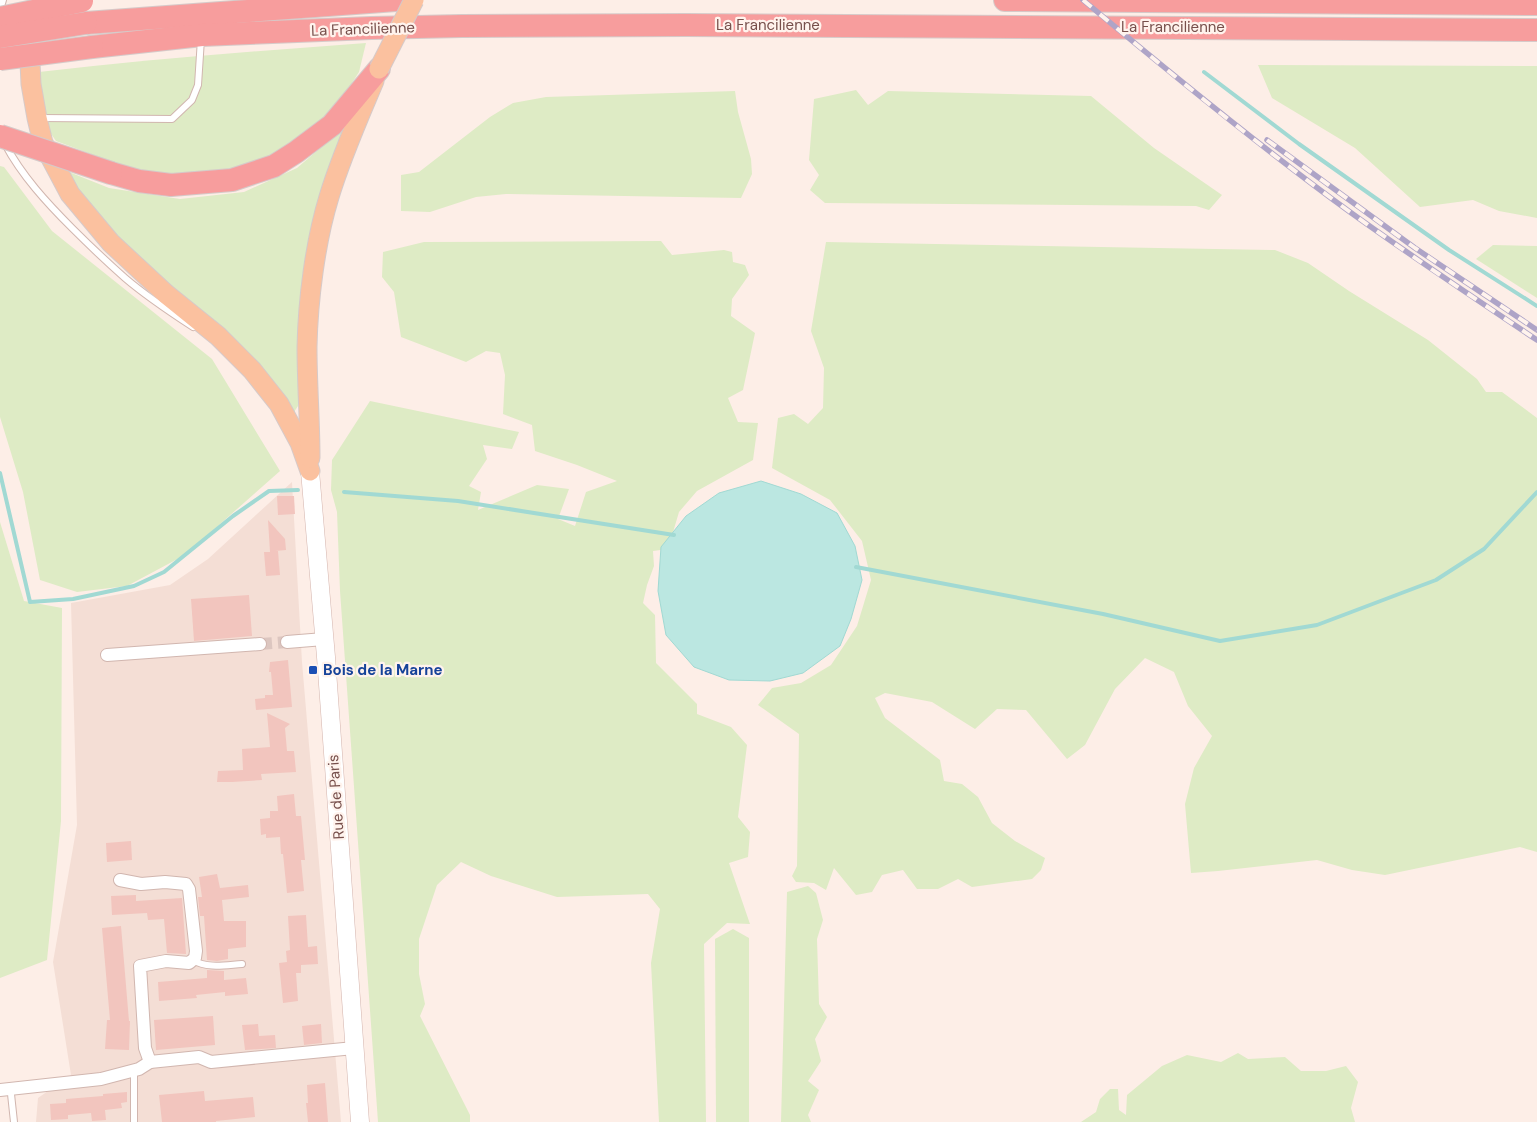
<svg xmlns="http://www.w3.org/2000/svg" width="1537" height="1122" font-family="'DM Sans',sans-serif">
<rect width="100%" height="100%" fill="#fdeee7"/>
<path fill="#f4ded5" d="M292,482L302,662L341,1122H36L38,1098L71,1075L53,962L77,825L71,603L170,585L208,559Z"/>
<g fill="#deebc5">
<path d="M366,43L359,72L337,106L296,141L248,170L179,176L132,169L56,141L47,128L40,91L39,72C148,59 257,51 366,43Z"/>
<path d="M1258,65L1537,66V218L1499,211L1473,200L1420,207L1355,148L1272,98Z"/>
<path d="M856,90L868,105L888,91L1091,96L1154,148L1222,195L1209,210L1196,206L825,203L810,190L819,175L809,160L814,99Z"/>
<path d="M735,91L738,112L751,159L752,174L741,198L506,194L476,197L430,212L401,211V175L419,172L490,117L513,103L546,97Z"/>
<path d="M353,120L299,356L298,406L294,412L122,247L77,193L64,170L109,188L180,199L244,192L297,168Z"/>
<path d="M0,166L4,167L52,231L212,359L280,471L185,555L127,586L77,592L40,580L23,492L0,417Z"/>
<path d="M661,241L672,255L724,250L732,252L733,262L745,265L749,275L732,299L731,316L755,333L743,390L728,398L738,422L758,423L753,460L697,491L679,512L668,549L653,551L654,566L647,585L643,603L655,615L656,663L697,704V714L731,727L747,745L738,817L750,832L748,857L729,863L750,924L727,923L704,944L706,1122H659L651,963L660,909L648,894L557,897L491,876L461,862L437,885L419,939V974L425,1004L420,1016L470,1115V1122H378L340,591L337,512L331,490L332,460L370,401L519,432L512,449L483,445L487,459L469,486L481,492L478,510L537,485L569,489L558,519L575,526L586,492L617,481L577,465L535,451L532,425L503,414L505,375L500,353L486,351L466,362L401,337L394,292L382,277L383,252L424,242Z"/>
<path d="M826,242L1275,250L1308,263L1349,291L1428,340L1477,379L1486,392H1502L1537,418V852L1520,847L1385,875L1352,870L1317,860L1218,871L1191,873L1185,804L1194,768L1212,736L1188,706L1174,672L1145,658L1115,689L1085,745L1067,759L1026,710L997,709L975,729L932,702L885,693L875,698L885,718L940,760L944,781L962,784L978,797L992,823L1015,841L1045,858L1041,870L1032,879L972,887L958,879L938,889H917L903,870L882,875L872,892L856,895L834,868L826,890L814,883L796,882L792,876L797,866L799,734L758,705L772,688L801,683L831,665L857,626L871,580L862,541L830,500L772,468L778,418L794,414L808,424L823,408L824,368L811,331Z"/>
<path d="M1493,245L1537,246V298L1476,259Z"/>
<path d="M0,522L24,601L62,608L61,821L47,960L0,978Z"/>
<path d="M808,886L816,893L823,920L817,939L819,1004L827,1017L815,1039L821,1061L808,1081L819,1090L808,1115L811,1122H781L787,892Z"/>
<path d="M733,929L749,938V1122H716L715,939Z"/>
<path d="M1238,1053L1248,1059L1285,1057L1301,1071H1326L1346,1066L1358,1082L1351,1108L1355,1122H1081L1096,1112L1100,1099L1110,1089H1118L1119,1110L1126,1115L1127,1095L1162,1066L1187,1055L1221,1062Z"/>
</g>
<path fill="#bbe7e1" stroke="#a1d9d3" d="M761,481L801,494L837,513L855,546L862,580L851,619L840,646L803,673L770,681L729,680L694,667L666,635L658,591L661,547L686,516L719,493Z"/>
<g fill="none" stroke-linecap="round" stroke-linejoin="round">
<g stroke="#a1d9d3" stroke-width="4">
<path d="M1204,72L1299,144L1449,250L1537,306"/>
<path d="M0,473L30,602L73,599L134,586L164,572L233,516L269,491L298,490"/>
<path d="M344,492L458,501L674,535"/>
<path d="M856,567L1103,614L1220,641L1317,625L1436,580L1484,549L1537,492"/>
</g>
</g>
<g fill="#f2c5be">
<path d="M277,496H294L295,514L278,515Z"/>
<path d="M268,520L285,539L286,550L275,551H278L280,575L266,576L264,552H270Z"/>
<path d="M249,595L252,636L194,641L191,599Z"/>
<path d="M288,660L292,707L256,710L255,699L265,698V695H273L271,672H269L270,662Z"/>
<path d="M267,713L290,724L285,728L287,751H294L296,772L261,774L262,780L232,782H217L218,771L243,770L242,749L270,747Z"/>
<path d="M294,794L296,816H301L305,860H301L304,891L287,893L283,854H281L280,837L266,838V834L261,835L260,819L270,818V811H278L277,796Z"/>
<path d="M131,841L132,860L107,862L106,843Z"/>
<path d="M217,874L220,888L248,885L249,897L222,900L224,921H246V947L228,949V959L217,961L207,960L204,916H200L198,897H202L199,877Z"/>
<path d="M136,895V901L182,898L186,954L167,953L164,919L148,920L147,913L112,915L111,896Z"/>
<path d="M306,915L308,947L317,946L318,964L301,965V973H296L298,1001L283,1003L279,963L287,962L286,951L290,950L288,916Z"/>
<path d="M121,926L129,1021H130L129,1050L105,1049L107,1020H110L102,928Z"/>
<path d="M207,970L224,971V980L246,978L248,994L225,996V992L196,995L197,998L159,1001L158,982L207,978Z"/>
<path d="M213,1016L215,1045L156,1050L154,1020Z"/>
<path d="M258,1024L259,1036L275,1035L276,1048L245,1050L242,1025Z"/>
<path d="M321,1024L322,1043L304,1045L302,1026Z"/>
<path d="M325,1083L328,1122H308L306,1103H308L307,1085Z"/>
<path d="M204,1091L205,1101L253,1097L255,1117L216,1121V1122H162L159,1095Z"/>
<path d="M127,1092V1102L121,1103L122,1108L105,1110L106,1120L92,1121L91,1113L68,1115V1119L51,1120L50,1104L66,1103V1099L103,1096V1094Z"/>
</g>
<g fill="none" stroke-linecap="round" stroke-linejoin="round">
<path stroke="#dcc6c0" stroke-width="12" stroke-dasharray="12 6" stroke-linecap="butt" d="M260,644L287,642"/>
<defs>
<g id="service">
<path d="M0,10L3,0"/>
<path d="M40,118L172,119L192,100L198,85L201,39"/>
<path d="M5,144C22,176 47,203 72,228C89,245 107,262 125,278C146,296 170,312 193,327"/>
<path d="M193,960C207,969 226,965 242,964"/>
<path d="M11,1094L14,1122"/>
<path d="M134,1122V1070"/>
</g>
<g id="minor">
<path d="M287,642L324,639"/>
<path d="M107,655L260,644"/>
<path d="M120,880L141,884L165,882L186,884L189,889L196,951L195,958L189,963L166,961L140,966L145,1048L150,1062L199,1057L211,1062L354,1048"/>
<path d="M0,1090L101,1079L139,1069L150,1062"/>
</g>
<path id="secondary" d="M310,471L326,657L360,1122"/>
<g id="primary">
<path d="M29,41L31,84L37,118L43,143L70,194L111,243L166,294L218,336L252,370L279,404L300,443L310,471"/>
<path d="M310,458C310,421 307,384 307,347C308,300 315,243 329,197C341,157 358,119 374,81"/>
</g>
<g id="motorway">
<path d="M1005,0L1537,4"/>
<path d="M86,23L396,0"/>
<path d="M92,47L202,35L371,28L462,26L686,25L1537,30"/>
<path d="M111,173L139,181L171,185L232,180L274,166L296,152L332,125L379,69"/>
</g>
</defs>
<use href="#service" stroke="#d1b6af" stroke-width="8"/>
<use href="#minor" stroke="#d1b6af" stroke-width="14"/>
<use href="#secondary" stroke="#d4b4ad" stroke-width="19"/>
<use href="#primary" stroke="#d6cac9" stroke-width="21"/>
<use href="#motorway" stroke="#d6cac9" stroke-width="24"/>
<use href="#service" stroke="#fff" stroke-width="6"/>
<use href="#minor" stroke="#fff" stroke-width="12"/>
<use href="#secondary" stroke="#fff" stroke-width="18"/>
<use href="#primary" stroke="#fbc19f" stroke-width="19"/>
<use href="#motorway" stroke="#f79d9d" stroke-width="22"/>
<defs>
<g id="rail">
<path d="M1083,0C1170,73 1258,145 1350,212C1411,256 1474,298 1537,340"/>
<path d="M1267,140L1415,248L1537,330"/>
</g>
</defs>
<use href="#rail" stroke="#aea4c7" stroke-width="5.5"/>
<use href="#rail" stroke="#fff3ed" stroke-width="4" stroke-dasharray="11" stroke-linecap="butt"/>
<defs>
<path id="primary-bridge" d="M379,69L414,0"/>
<g id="motorway-bridge">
<path d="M0,18L82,1"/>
<path d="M0,37L86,23"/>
<path d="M0,59L92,47"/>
<path d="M0,136L111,173"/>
</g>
</defs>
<use href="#primary-bridge" stroke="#d6cac9" stroke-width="21" stroke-linecap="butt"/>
<use href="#motorway-bridge" stroke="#d6cac9" stroke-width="24" stroke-linecap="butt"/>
<use href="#primary-bridge" stroke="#fbc19f" stroke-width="19"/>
<use href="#motorway-bridge" stroke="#f79d9d" stroke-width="22"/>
</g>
<rect fill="#1a4fb4" stroke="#fff3ed" stroke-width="2" x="308" y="665" width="10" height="10" rx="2.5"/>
<g text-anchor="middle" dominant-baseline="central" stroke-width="4.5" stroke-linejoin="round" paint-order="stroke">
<g font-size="15" fill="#774f4b" stroke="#fff3ed">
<text x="768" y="25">La Francilienne</text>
<text x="1173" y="27">La Francilienne</text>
<text transform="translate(363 29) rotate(-2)">La Francilienne</text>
<text transform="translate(336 797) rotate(-94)">Rue de Paris</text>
</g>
<g font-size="15" font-weight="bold" fill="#164399" stroke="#fff3ed" text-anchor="start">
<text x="323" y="670">Bois de la Marne</text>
</g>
</g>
</svg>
